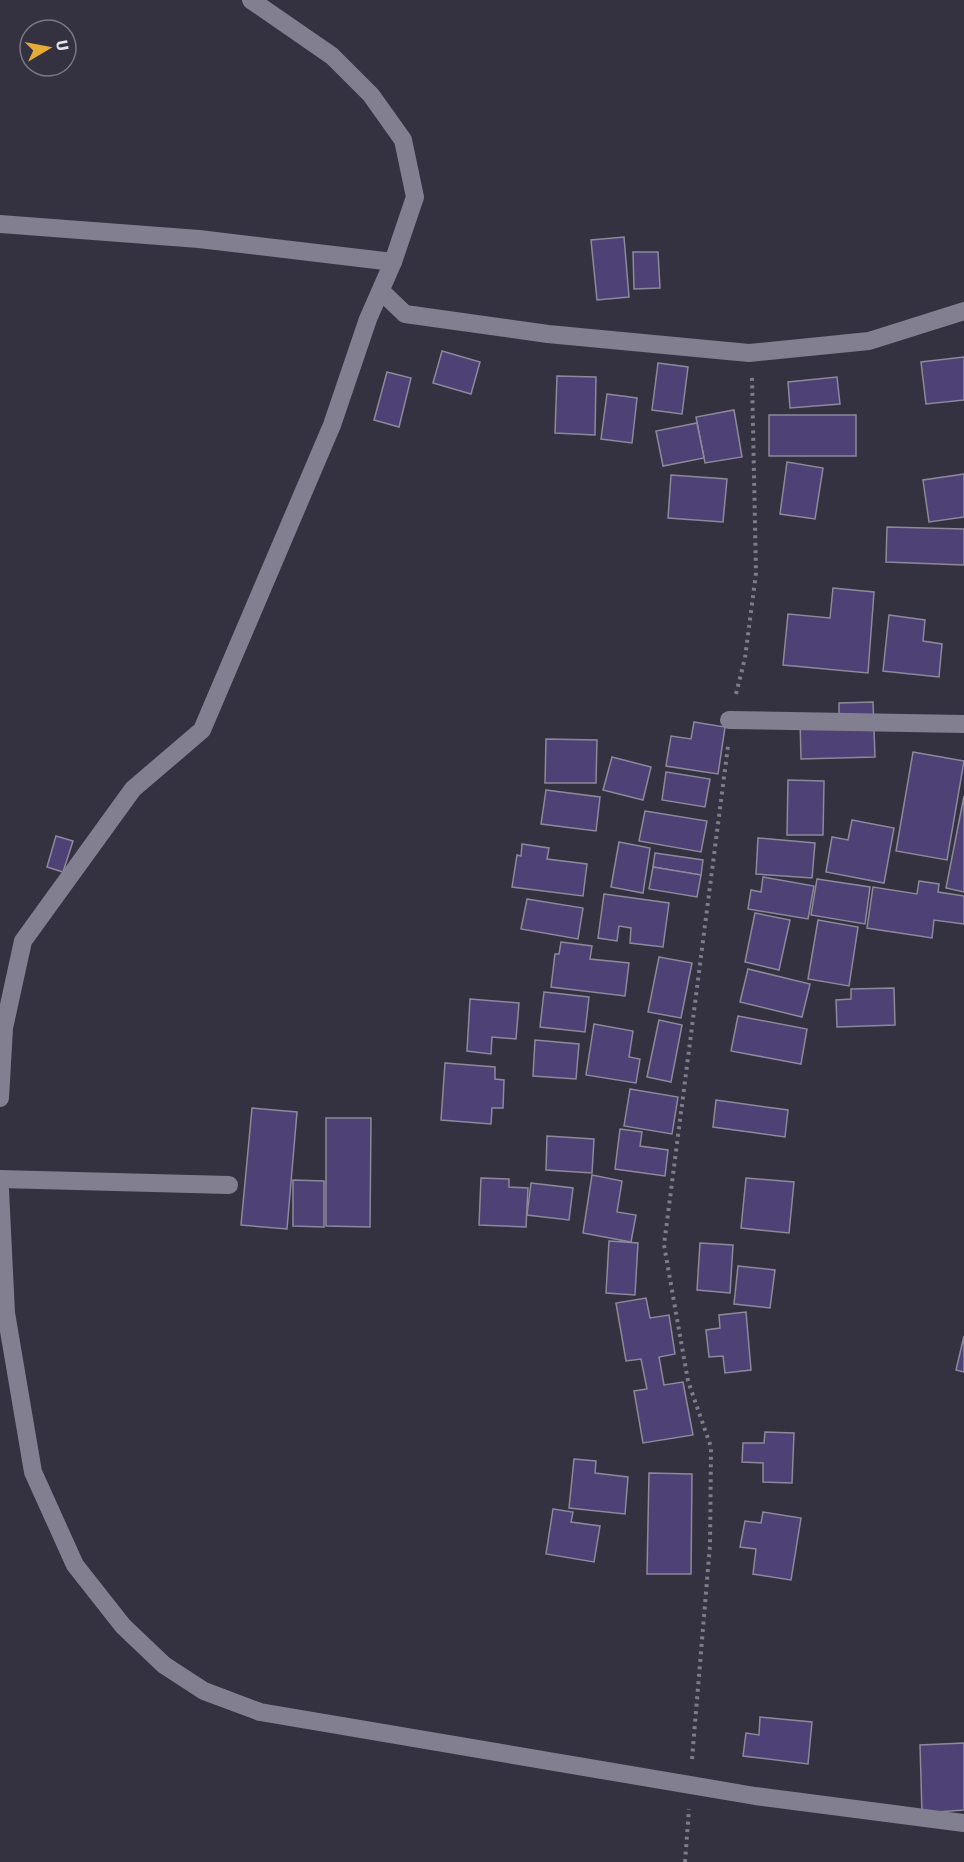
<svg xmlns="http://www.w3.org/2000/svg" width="964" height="1862" font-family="'Fira Sans',sans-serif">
<rect width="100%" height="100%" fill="#343240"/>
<g fill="#4d4175" stroke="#8c899a" stroke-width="1.5">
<path d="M624,237L629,297L597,300L591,240Z"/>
<path d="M633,252H658L660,288L634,289Z"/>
<path d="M442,351L480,362L471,394L433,383Z"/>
<path d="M964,357V400L926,404L921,362Z"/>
<path d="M658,363L688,367L682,414L652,410Z"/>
<path d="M387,372L411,378L399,427L374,420Z"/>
<path d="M557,376L596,377L595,435L555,433Z"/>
<path d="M837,377L840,404L790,408L788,382Z"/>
<path d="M607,394L637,398L632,443L601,439Z"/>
<path d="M734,410L742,457L705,463L696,417Z"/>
<rect x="769" y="415" width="87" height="41"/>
<path d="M697,423L704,458L663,466L656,431Z"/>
<path d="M787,462L823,468L815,519L780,514Z"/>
<path d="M964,474V517L929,522L923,480Z"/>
<path d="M671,475L727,479L723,522L668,518Z"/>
<path d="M887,527L964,529V565L886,562Z"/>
<path d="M833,588L874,592L868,673L783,665L788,614L830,618Z"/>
<path d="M889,615L925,620L923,641L942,644L939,677L883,671Z"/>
<path d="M873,702L875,757L801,759L800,718L839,717V703Z"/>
<path d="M694,722L725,727L718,774L666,766L671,736L691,739Z"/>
<path d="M546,739L597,740L596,783H545Z"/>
<path d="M913,752L964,761L947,860L896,851Z"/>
<path d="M612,757L651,767L643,800L603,790Z"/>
<path d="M666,772L710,779L705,807L662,800Z"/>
<path d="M788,780L824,781L823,835H787Z"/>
<path d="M546,790L600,797L596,831L541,824Z"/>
<path d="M964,796V892L946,888Z"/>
<path d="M645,811L707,821L701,852L639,841Z"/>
<path d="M852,820L894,828L884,883L826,872L832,837L848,840Z"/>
<path d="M56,836L73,841L63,872L47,867Z"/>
<path d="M758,838L815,843L812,878L756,874Z"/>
<path d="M619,842L650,848L643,893L611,887Z"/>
<path d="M522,844L549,848L547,859L587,864L583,896L512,887L517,855L521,856Z"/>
<path d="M655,853L703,860L701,875L653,867Z"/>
<path d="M653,867L701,875L697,897L649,889Z"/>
<path d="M763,877L814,886L808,919L748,909L751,890L761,892Z"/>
<path d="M817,879L870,887L865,924L811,915Z"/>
<path d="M919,881L939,884L938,892L964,896V924L934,920L932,938L867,928L873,887L917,894Z"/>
<path d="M604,894L669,903L663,947L630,943L631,928L619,926L617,941L598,938Z"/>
<path d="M527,899L583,908L578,939L521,929Z"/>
<path d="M755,913L790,920L779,970L745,962Z"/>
<path d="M818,920L858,927L849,986L808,979Z"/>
<path d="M561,942L592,946L590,959L629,963L625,996L551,987L555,954H559Z"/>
<path d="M659,957L692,963L681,1018L648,1012Z"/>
<path d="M748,969L810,984L802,1017L740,1002Z"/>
<path d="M894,988L895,1025L837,1027L836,1000L851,999V989Z"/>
<path d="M544,992L589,997L585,1032L540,1027Z"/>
<path d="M470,999L519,1003L516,1039L492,1037L491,1054L467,1051Z"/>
<path d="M738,1016L807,1029L801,1064L731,1051Z"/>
<path d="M659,1020L682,1025L671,1082L647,1077Z"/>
<path d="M594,1024L633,1031L629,1057L640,1059L636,1083L586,1075Z"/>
<path d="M535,1040L579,1044L576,1079L533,1076Z"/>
<path d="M445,1063L495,1067V1079L504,1080L503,1108H492L491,1124L441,1120Z"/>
<path d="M630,1089L678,1097L672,1134L624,1126Z"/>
<path d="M716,1100L788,1110L785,1137L713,1127Z"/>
<path d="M252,1108L297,1112L287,1229L241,1225Z"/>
<path d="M326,1118H371L370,1227L326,1226Z"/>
<path d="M620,1129L642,1132L640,1146L668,1150L665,1176L615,1169Z"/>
<path d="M547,1136L594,1139L592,1173L546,1170Z"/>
<path d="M592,1175L622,1181L617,1212L636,1215L631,1242L583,1233Z"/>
<path d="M481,1178L509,1179V1187L528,1188L526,1227L479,1225Z"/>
<path d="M746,1178L794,1182L789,1233L741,1228Z"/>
<path d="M293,1180L324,1181V1227L293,1226Z"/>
<path d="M531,1183L573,1188L569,1220L527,1215Z"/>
<path d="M609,1241L638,1243L635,1295L606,1293Z"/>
<path d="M700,1243L733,1245L730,1293L697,1290Z"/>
<path d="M738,1266L775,1270L770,1308L734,1304Z"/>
<path d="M646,1298L650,1318L669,1315L675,1354L659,1357L664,1385L683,1382L693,1435L643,1443L634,1391L647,1389L641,1359L626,1361L616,1303Z"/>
<path d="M746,1312L751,1370L725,1373L723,1356L709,1357L706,1330L720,1328L719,1315Z"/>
<path d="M964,1336V1372L956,1370Z"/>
<path d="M765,1432L794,1433L792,1483L763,1482V1463L742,1462L743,1443H764Z"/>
<path d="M574,1459L596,1461L595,1473L628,1477L625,1514L569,1508Z"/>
<path d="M649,1473L692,1474L691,1574H647Z"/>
<path d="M553,1509L573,1512L571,1522L600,1526L594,1562L546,1554Z"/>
<path d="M763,1512L801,1518L791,1580L753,1574L756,1549L740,1547L745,1521L761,1523Z"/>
<path d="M760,1717L812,1722L808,1764L743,1756L746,1733L759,1735Z"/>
<path d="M964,1743V1810L922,1813L920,1745Z"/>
</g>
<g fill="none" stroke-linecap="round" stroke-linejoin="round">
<g stroke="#7d7c88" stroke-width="4" stroke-dasharray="3 4.5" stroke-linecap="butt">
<path d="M736,694L745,658L756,573L752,377"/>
<path d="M692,1759L710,1545L711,1447L688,1381L664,1245L728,746"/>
<path d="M685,1862L689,1809"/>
</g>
<g stroke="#827f90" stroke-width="18">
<path d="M0,224L199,239L393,262"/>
<path d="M381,291L405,314L548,334L749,353L869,341L964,311"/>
<path d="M729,720L964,724"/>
<path d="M0,1098L4,1028L23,941L133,789L202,730L332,425L368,319L393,262L415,197L403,140L371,95L332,56L251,0"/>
<path d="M0,1179L229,1185"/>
<path d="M0,1190L6,1313L33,1472L75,1565L123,1626L164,1665L204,1691L260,1712L755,1796L964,1823"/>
</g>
</g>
<g transform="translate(48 48) rotate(80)"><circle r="28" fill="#343240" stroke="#7a7884" stroke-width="1.5"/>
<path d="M0-4.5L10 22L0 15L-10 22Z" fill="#e6ac36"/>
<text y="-9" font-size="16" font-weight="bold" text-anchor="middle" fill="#e3e2eb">U</text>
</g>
</svg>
